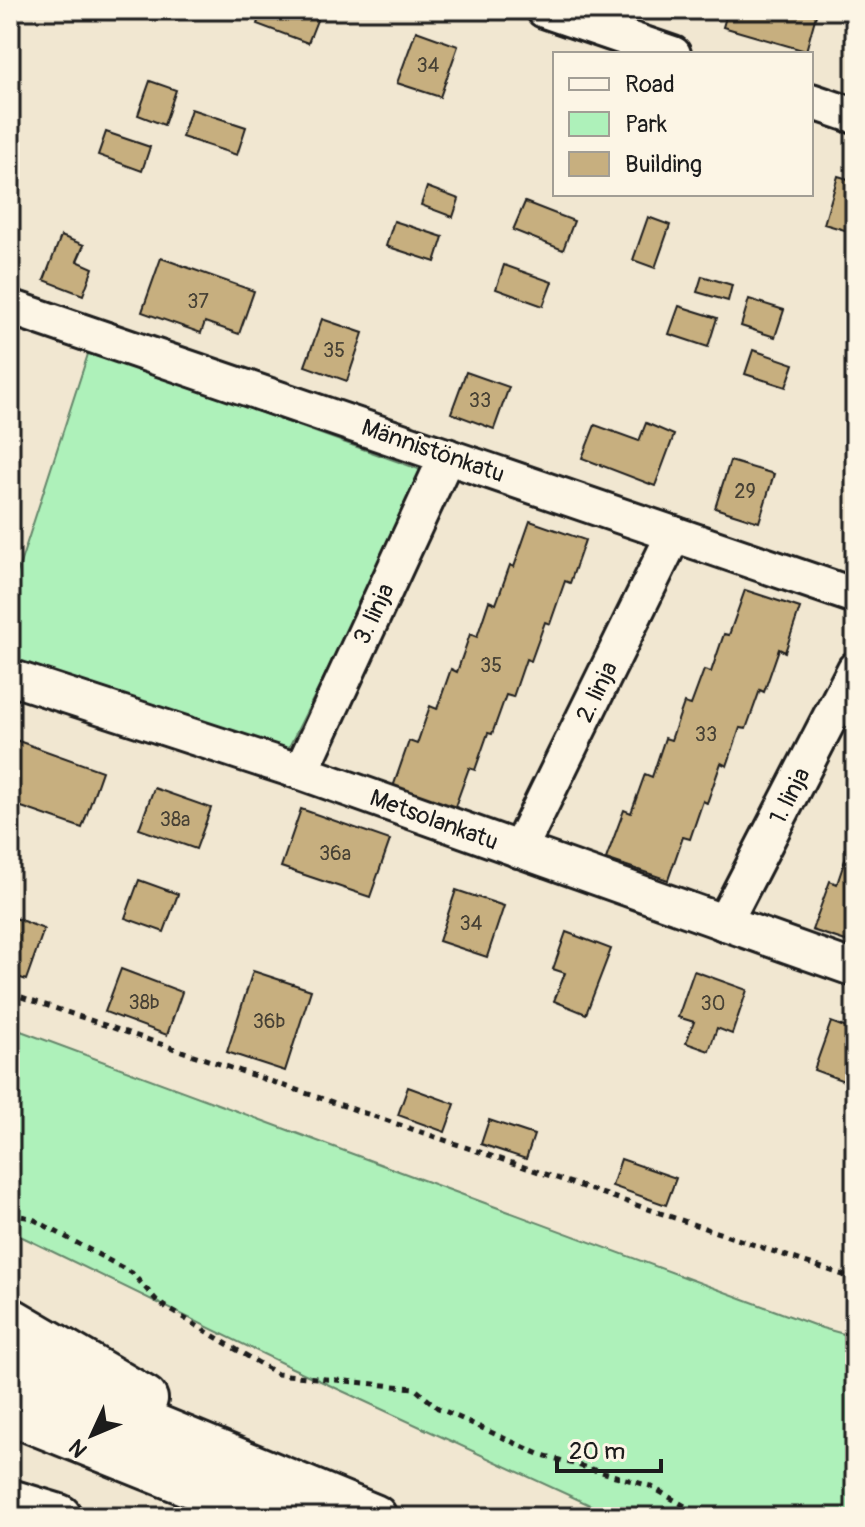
<svg xmlns="http://www.w3.org/2000/svg" width="865" height="1527" font-family="Pangolin,sans-serif">
<rect width="100%" height="100%" fill="#f1e7d1"/>
<filter id="ink" filterUnits="userSpaceOnUse"><feTurbulence type="fractalNoise" baseFrequency=".0125" numOctaves="2"/><feDisplacementMap in="SourceGraphic" scale="16" xChannelSelector="R" yChannelSelector="G"/><feConvolveMatrix kernelMatrix="1 2 1 2 8 2 1 2 1" color-interpolation-filters="sRGB"/></filter>
<g filter="url(#ink)">
<g fill="#aef1ba" stroke="#65866b" stroke-width="2">
<path d="M89,351L427,472L285,755L10,668V595Z"/>
<path d="M10,1027L822,1328L855,1337V1517H616L290,1367L10,1231Z"/>
</g>
<g fill="#c7af7f" stroke="#1c1c1c" stroke-width="2">
<path d="M262,10H321L308,43L257,24Z"/>
<path d="M728,10H799L816,15L806,51L723,27Z"/>
<path d="M416,31L458,46L440,97L397,83Z"/>
<path d="M150,81L176,90L164,125L138,115Z"/>
<path d="M191,109L246,127L237,155L182,137Z"/>
<path d="M106,132L150,147L142,171L98,155Z"/>
<path d="M838,176L855,181V233L824,224Z"/>
<path d="M427,187L459,199L453,217L421,205Z"/>
<path d="M525,202L574,221L563,250L513,230Z"/>
<path d="M648,217L670,225L655,268L633,260Z"/>
<path d="M394,221L443,237L435,262L386,246Z"/>
<path d="M61,236L84,245L77,261L93,268L83,295L44,280Z"/>
<path d="M161,258L254,291L239,334L205,322L201,333L142,312Z"/>
<path d="M504,265L552,282L543,306L496,289Z"/>
<path d="M702,276L732,285L728,301L697,292Z"/>
<path d="M749,299L784,310L775,337L741,326Z"/>
<path d="M679,306L717,318L708,347L669,334Z"/>
<path d="M322,319L363,333L347,381L305,366Z"/>
<path d="M753,350L794,364L786,387L745,374Z"/>
<path d="M466,372L509,387L494,429L451,413Z"/>
<path d="M646,423L674,435L655,486L582,458L595,425L639,441Z"/>
<path d="M730,461L774,474L759,522L715,508Z"/>
<path d="M530,521L585,540L570,583L565,581L550,624L545,622L531,661L526,659L513,697L506,695L492,734L488,733L475,770L469,768L453,812L392,790L409,741L417,744L430,706L437,709L451,669L457,672L470,634L477,637L489,601L496,604L510,565L514,567Z"/>
<path d="M855,525V556L846,553Z"/>
<path d="M745,590L800,608L785,652L779,649L764,692L760,690L746,729L740,728L727,766L721,763L707,803L703,801L690,839L683,837L668,880L606,859L624,810L631,813L645,774L652,777L665,738L671,740L684,703L691,705L704,670L711,672L724,634L729,635Z"/>
<path d="M10,738L102,771L82,828L10,803Z"/>
<path d="M154,788L211,808L196,849L139,829Z"/>
<path d="M301,809L390,840L370,897L281,867Z"/>
<path d="M850,845L855,847V944L812,930L830,881L837,884Z"/>
<path d="M139,880L178,894L164,932L125,918Z"/>
<path d="M456,890L504,906L487,957L439,941Z"/>
<path d="M10,916L44,929L26,980L10,974Z"/>
<path d="M566,932L611,949L586,1014L554,1001L565,973L553,969Z"/>
<path d="M121,969L182,992L167,1035L105,1012Z"/>
<path d="M253,971L311,990L285,1071L227,1052Z"/>
<path d="M694,971L747,990L732,1034L717,1028L709,1051L686,1043L694,1022L678,1017Z"/>
<path d="M831,1022L855,1031V1085L814,1070Z"/>
<path d="M408,1087L455,1104L445,1132L398,1115Z"/>
<path d="M489,1120L534,1135L526,1159L481,1144Z"/>
<path d="M621,1159L676,1178L666,1205L612,1186Z"/>
</g>
<g fill="none" stroke-linecap="round" stroke-linejoin="round">
<defs>
<g id="street">
<path d="M544,10L673,54"/>
<path d="M811,101L855,116"/>
<path d="M10,307L855,596"/>
<path d="M10,677L301,772L855,969"/>
<path d="M301,772L447,456"/>
<path d="M519,850L674,534"/>
<path d="M724,923L855,669"/>
</g>
<g id="highway">
<path d="M10,1320L145,1399"/>
<path d="M10,1367L374,1517"/>
<path d="M10,1412L272,1517"/>
<path d="M10,1502L59,1517"/>
</g>
</defs>
<use href="#street" stroke="#1c1c1c" stroke-width="40"/>
<use href="#highway" stroke="#1c1c1c" stroke-width="50"/>
<g stroke="#1c1c1c" stroke-width="5" stroke-dasharray="6 6" stroke-linecap="butt">
<path d="M10,993L855,1279"/>
<path d="M10,1214L31,1218L132,1273L159,1303L277,1374L414,1388L438,1408L539,1454L650,1486L704,1517"/>
</g>
<use href="#street" stroke="#fcf5e5" stroke-width="34"/>
<use href="#highway" stroke="#fcf5e5" stroke-width="44"/>
</g>
</g>
<g text-anchor="middle" dominant-baseline="central" stroke-width="6" stroke-linejoin="round" paint-order="stroke">
<g font-size="20" fill="#474135">
<text x="428" y="65">34</text>
<text x="198" y="301">37</text>
<text x="334" y="350">35</text>
<text x="480" y="400">33</text>
<text x="745" y="491">29</text>
<text x="491" y="665">35</text>
<text x="706" y="734">33</text>
<text x="175" y="819">38a</text>
<text x="335" y="853">36a</text>
<text x="471" y="923">34</text>
<text x="144" y="1002">38b</text>
<text x="713" y="1003">30</text>
<text x="269" y="1021">36b</text>
</g>
<g font-size="24" fill="#1c1c1c" stroke="#fcf5e5">
<text transform="translate(433 451) rotate(19)">Männistönkatu</text>
<text transform="translate(374 614) rotate(-65)">3. linja</text>
<text transform="translate(597 692) rotate(-64)">2. linja</text>
<text transform="translate(790 796) rotate(-63)">1. linja</text>
<text transform="translate(434 820) rotate(20)">Metsolankatu</text>
</g>
</g>
<rect width="865" height="1527" fill="none" stroke="#fcf5e5" stroke-width="40"/>
<rect x="20" y="20" width="825" height="1487" fill="none" stroke="#1c1c1c" stroke-width="3" filter="url(#ink)"/>
<rect x="553" y="52" width="260" height="144" fill="#fcf5e5" stroke="#a29e95" stroke-width="2"/>
<rect x="569" y="78" width="40" height="12" fill="#fcf5e5" stroke="#a29e95" stroke-width="2"/>
<text x="625" y="92" font-size="24" fill="#1c1c1c">Road</text>
<rect x="569" y="112" width="40" height="24" fill="#aef1ba" stroke="#a29e95" stroke-width="2"/>
<text x="625" y="132" font-size="24" fill="#1c1c1c">Park</text>
<rect x="569" y="152" width="40" height="24" fill="#c7af7f" stroke="#a29e95" stroke-width="2"/>
<text x="625" y="172" font-size="24" fill="#1c1c1c">Building</text>
<g transform="translate(92 1435) rotate(226)" stroke="#fcf5e5" stroke-width="6" paint-order="stroke">
<path d="M0-6L14 30L0 20L-14 30Z" fill="#1c1c1c"/>
<text y="-12" font-size="22" font-weight="bold" text-anchor="middle" fill="#1c1c1c">N</text>
</g>
<path d="M557 1459v12h104v-12" fill="none" stroke="#1c1c1c" stroke-width="4"/>
<text x="569" y="1459" font-size="24" fill="#1c1c1c" stroke="#fcf5e5" stroke-width="6" paint-order="stroke">20 m</text>
</svg>
